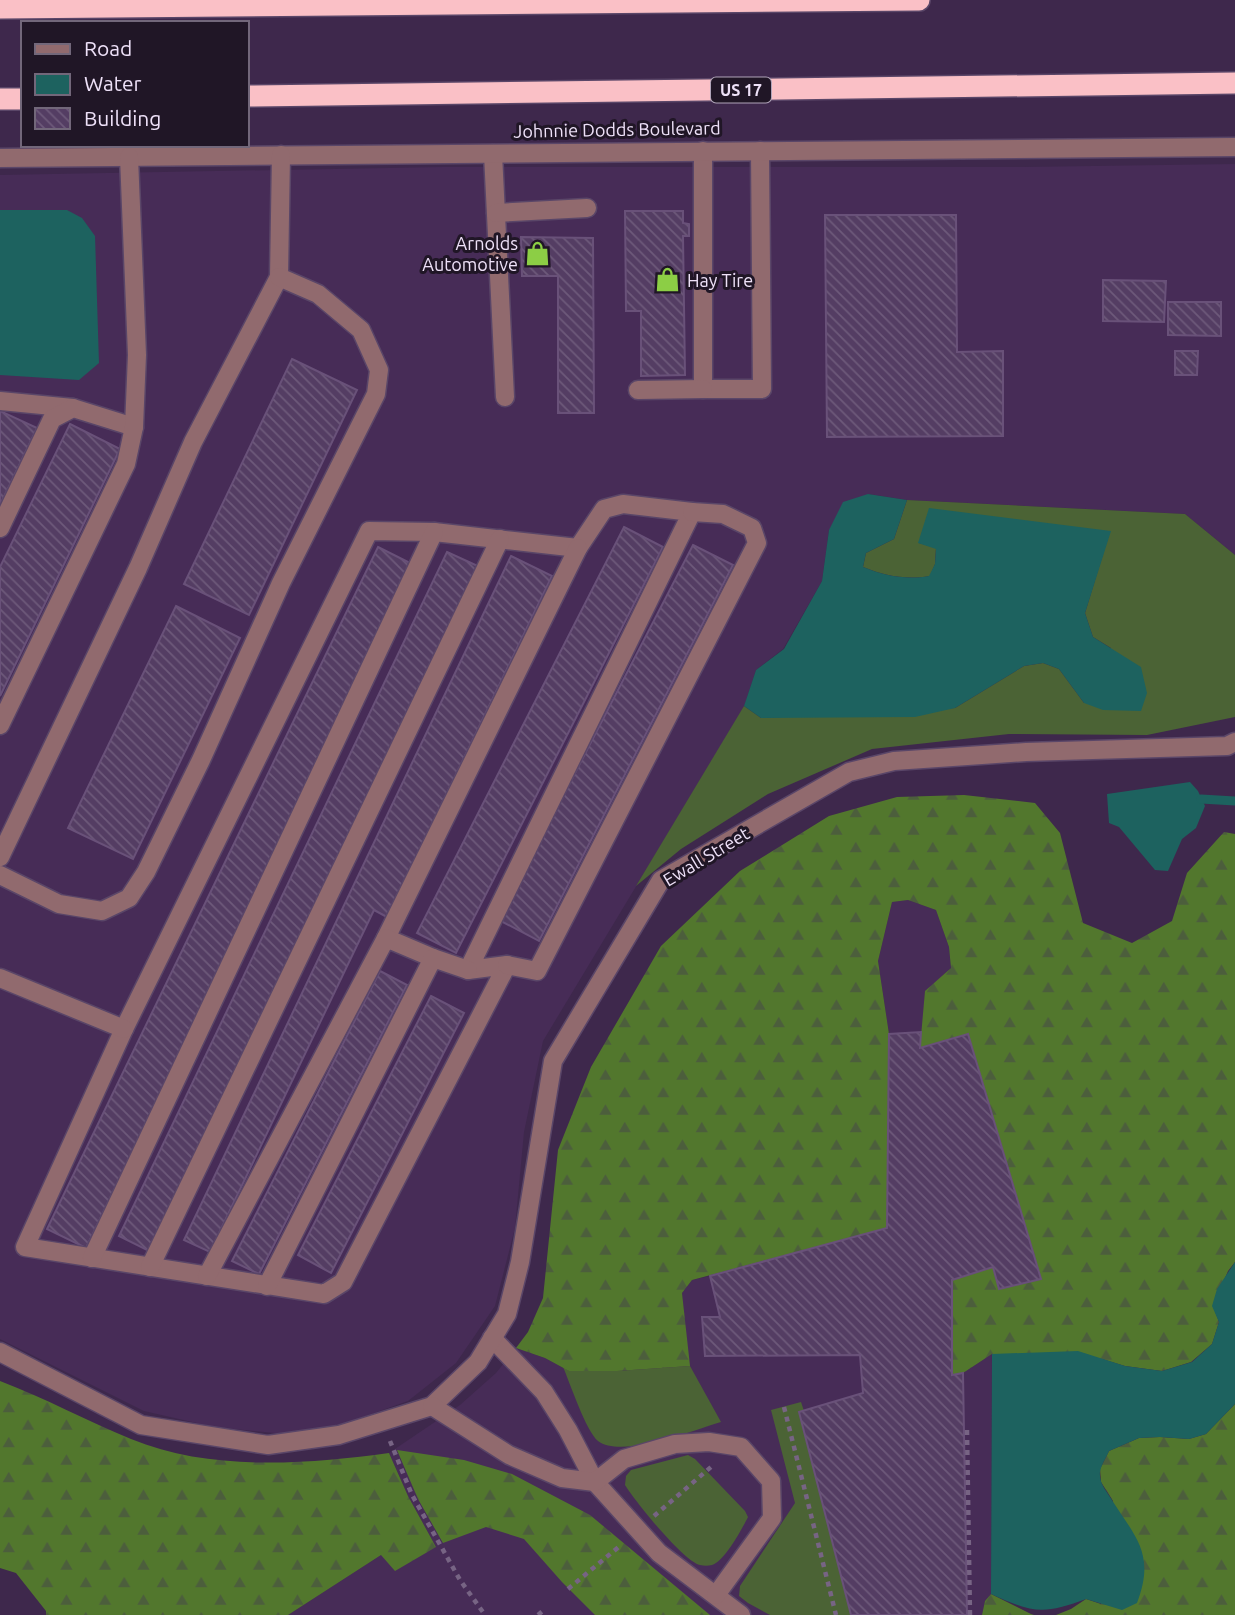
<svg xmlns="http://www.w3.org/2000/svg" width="1235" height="1615" font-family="Ubuntu,sans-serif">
<defs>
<pattern id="forest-firs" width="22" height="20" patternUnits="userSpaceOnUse" patternTransform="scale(1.75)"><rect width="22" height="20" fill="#52772d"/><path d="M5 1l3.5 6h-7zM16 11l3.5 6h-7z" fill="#4c5e3c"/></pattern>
<pattern id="building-back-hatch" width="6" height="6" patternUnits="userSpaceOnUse" patternTransform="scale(1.75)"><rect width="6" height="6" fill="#543d63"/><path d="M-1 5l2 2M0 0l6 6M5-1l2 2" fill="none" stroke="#6d597a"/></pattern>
</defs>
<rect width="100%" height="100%" fill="#3e284c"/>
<g fill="#472c57">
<path d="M1235,164V555L1185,514L907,500L868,494L829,530L822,581L783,649L756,670L744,707L543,1041L524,1132L515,1228L495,1306L456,1363L408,1401L349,1422L295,1435L214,1427L144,1411L0,1339V175L442,167H1023Z"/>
<path d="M908,900L936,910L949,947L951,968L925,992L921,1048L968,1034L1041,1279L999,1289L993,1267L963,1373L992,1354L991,1594L985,1601L982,1615H288L381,1555L436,1547L408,1496L389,1453L460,1405L496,1373L516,1348L545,1358L569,1371H617L689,1366L682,1293L692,1280L710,1276L889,1034L878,961L892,902Z"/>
</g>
<g fill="#4b6335">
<path d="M907,500L1185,514L1235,555V717L1147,735L1009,734L872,749L768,794L681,849L636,886L744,706L761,718L955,708L1024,666L1043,663L1059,669L1084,703L1111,648L1093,637L1085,613L1110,531L919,543L936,548L935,564L930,576C906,580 885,576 863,567L866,553L894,539Z"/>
<path d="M690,1366L721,1422C694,1430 622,1459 598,1441C586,1431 570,1383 563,1367L569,1371H617Z"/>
<path d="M801,1402L804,1411L800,1413L851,1615H770L748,1603L739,1596L740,1586L795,1503L771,1410Z"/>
<path d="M688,1455L695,1459L745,1511L748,1517C742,1529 724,1562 712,1565C708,1566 704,1566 700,1565C683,1561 635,1501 625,1485L626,1476L631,1470Z"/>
</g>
<g fill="url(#forest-firs)">
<path d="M964,795L1035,803L1060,833L1083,923L1132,943L1172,921L1187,873L1224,832L1235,834V1262L1228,1271L1213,1306L1219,1322L1212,1344L1191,1362L1162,1371L1125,1366L1102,1359L992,1354L963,1373L952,1375V1280L993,1267L999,1289L1041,1278L968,1034L920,1048L925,991L951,968L949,947L936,910L908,900L892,902L878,961L889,1034L887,1228L692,1280L682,1293L690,1366L617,1371H569L545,1358L516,1348L528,1332L543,1298L558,1150L591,1067L661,946L740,871L829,816L897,797Z"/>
<path d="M0,1381C45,1398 87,1421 131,1439C211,1472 307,1464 389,1453L408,1496L436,1547L395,1571L381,1555L288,1615H46V1611L16,1573L0,1568Z"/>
<path d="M1235,1404V1615H1056L1071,1609L1086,1599L1101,1604L1113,1501L1101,1482L1100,1469L1109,1451L1139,1438L1160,1437L1189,1439L1206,1434Z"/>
<path d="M397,1450L464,1460L512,1474L590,1515L710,1615H595L562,1582L524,1539L486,1527L443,1543L418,1499Z"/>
<path d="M991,1594L1031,1614L1034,1615H982L985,1601Z"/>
</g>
<g fill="#1d625f">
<path d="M0,210H67L82,218L95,236L99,363L79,380L0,375Z"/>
<path d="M868,494L907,500L894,539L866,553L863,567C885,576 906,580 929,576L935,564L936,549L918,543L929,508L1111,531L1085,613L1093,637L1141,667L1147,693L1141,711L1103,710L1084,703L1059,669L1043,663L1024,666L955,708L915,717L761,718L744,706L756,670L784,649L822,581L829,530L843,502Z"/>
<path d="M1190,782L1198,791L1205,806L1196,828L1182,839L1168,871L1155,870L1119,827L1109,823L1107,794Z"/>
<path d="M1235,1262V1404L1206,1434L1189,1439L1160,1437L1139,1438L1109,1451C1106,1458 1101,1465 1100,1472C1099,1482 1105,1489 1110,1497C1135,1537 1156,1553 1137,1603L1122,1610L1086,1599C1043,1615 1033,1613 991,1594L992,1354L1078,1351L1125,1366L1162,1371L1192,1362L1212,1344L1219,1322L1212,1306L1217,1289Z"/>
</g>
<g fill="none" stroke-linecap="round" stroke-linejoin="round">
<path stroke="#1d625f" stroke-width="9" d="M1201,799L1235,801"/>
</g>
<g fill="url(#building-back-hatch)" stroke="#695179" stroke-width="2">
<path d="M625,211H683V223L689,224V236H683L685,375L641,376V311H626Z"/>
<path d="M825,215H956L957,352L1003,351V436L827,437Z"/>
<path d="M521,237L593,238L594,413H558V276H522Z"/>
<path d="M1103,280L1166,281L1164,322L1103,321Z"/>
<path d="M1168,302H1221V336L1168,335Z"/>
<path d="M1175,351H1198L1197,375H1175Z"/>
<path d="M292,359L357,390L249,615L184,584Z"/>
<path d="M0,411L37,428L0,505Z"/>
<path d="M70,424L120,449L0,696V567Z"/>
<path d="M624,527L663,547L456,953L417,933Z"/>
<path d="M693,545L733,565L539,941L499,920Z"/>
<path d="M378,547L416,566L86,1248L47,1229Z"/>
<path d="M447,552L480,567L151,1252L119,1236Z"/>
<path d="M511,556L552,576L387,917L374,910L210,1252L184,1240Z"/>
<path d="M176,606L240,638L133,859L68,828Z"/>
<path d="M380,971L407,985L259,1274L232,1261Z"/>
<path d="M431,996L464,1013L331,1273L298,1255Z"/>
<path d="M921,1032L920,1048L968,1034L1041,1279L999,1289L993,1267L952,1280V1375L963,1373L967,1615H851L799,1412L863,1393L860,1355L705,1356L702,1317H720L710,1276L887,1228L889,1034Z"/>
</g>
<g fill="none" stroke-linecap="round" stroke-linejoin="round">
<defs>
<g id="minor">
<path d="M703,151V389H762L760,151"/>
<path d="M493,154L505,397"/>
<path d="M0,158L1235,147"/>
<path d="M496,213L587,208"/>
<path d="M638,390L703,389"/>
<path d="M0,401L73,408"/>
<path d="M623,504L692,512L468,970L507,965L343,1282L324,1294L25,1247L124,1029L369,531L434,532L578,548L604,509Z"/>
<path d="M0,528L52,419L73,408L134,427"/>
<path d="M0,725L126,464L134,427L137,355L129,157"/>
<path d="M0,857L138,568L193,442L279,277L281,155"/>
<path d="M0,875L59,904L102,911L129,898L146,872L201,760L281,583L376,394L379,370L361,330L318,294L279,277"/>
<path d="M386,938L578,548"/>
<path d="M507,965L537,971L757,543L752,528L723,514L692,512"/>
<path d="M0,978L124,1029"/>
<path d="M92,1258L434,532"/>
<path d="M150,1267L500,539"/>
<path d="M207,1276L386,938L433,958"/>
<path d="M267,1286L433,958L468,970"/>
<path d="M492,1338L544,1392L568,1430L595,1482L659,1553L741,1615"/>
<path d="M0,1352L141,1425L268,1445L339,1435L432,1406L478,1362L507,1314L520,1262L553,1061L661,880L849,772L894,761L1026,752L1227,746L1235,742"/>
<path d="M432,1406L509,1455L562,1478L595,1482L624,1459L675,1444L709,1442L741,1447L771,1481L772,1518L716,1595"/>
</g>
<g id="highway">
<path d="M0,8L919,0"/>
<path d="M247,96L1235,83"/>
<path d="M0,99H23"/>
</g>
</defs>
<use href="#minor" stroke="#5a4668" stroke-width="21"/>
<use href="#highway" stroke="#5a4668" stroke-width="24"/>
<g stroke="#776484" stroke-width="4.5" stroke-dasharray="5 5" stroke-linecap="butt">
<path d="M784,1407L836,1615"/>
<path d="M967,1430L970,1615"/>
<path d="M390,1441L412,1495L460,1580L485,1615"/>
<path d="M654,1516L711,1467"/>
<path d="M568,1589L621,1545"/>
<path d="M538,1615L545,1609"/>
</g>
<use href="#minor" stroke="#916a6e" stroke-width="18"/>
<use href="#highway" stroke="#fac0c6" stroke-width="21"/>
</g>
<defs>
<symbol id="shop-bare" viewBox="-9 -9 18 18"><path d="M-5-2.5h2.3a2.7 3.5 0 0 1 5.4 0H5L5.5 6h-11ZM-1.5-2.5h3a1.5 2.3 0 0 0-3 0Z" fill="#8cce45" stroke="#201626" stroke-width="2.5" paint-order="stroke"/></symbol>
</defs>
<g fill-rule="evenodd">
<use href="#shop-bare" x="520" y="236" width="35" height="35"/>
<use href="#shop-bare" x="650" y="262" width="35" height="35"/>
</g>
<g text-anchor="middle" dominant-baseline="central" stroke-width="6" stroke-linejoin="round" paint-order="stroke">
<rect fill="#201626" stroke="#b0a4b9" stroke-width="2" x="711" y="77.5" width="60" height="25" rx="5"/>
<g font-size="16" font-weight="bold" fill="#eee1f8">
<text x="741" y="90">US 17</text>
</g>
<g font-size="18" fill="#eee1f8" stroke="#201626">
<text transform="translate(617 129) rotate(-1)">Johnnie Dodds Boulevard</text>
<text transform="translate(706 856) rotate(-31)">Ewall Street</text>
</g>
<g font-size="18" fill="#eee1f8" stroke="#201626" text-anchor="end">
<text x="518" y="243">Arnolds<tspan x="518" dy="21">Automotive</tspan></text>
<text x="687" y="280" text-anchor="start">Hay Tire</text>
</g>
</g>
<rect x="21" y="21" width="228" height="126" fill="#201626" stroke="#72677a" stroke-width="2"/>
<rect x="35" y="44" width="35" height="10" fill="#916a6e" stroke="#72677a" stroke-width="2"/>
<text x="84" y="56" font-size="21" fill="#eee1f8">Road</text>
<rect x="35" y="74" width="35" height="21" fill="#1d625f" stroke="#72677a" stroke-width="2"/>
<text x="84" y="91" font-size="21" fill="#eee1f8">Water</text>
<rect x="35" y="108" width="35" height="21" fill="url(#building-back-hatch)" stroke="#72677a" stroke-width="2"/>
<text x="84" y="126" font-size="21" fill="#eee1f8">Building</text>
</svg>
